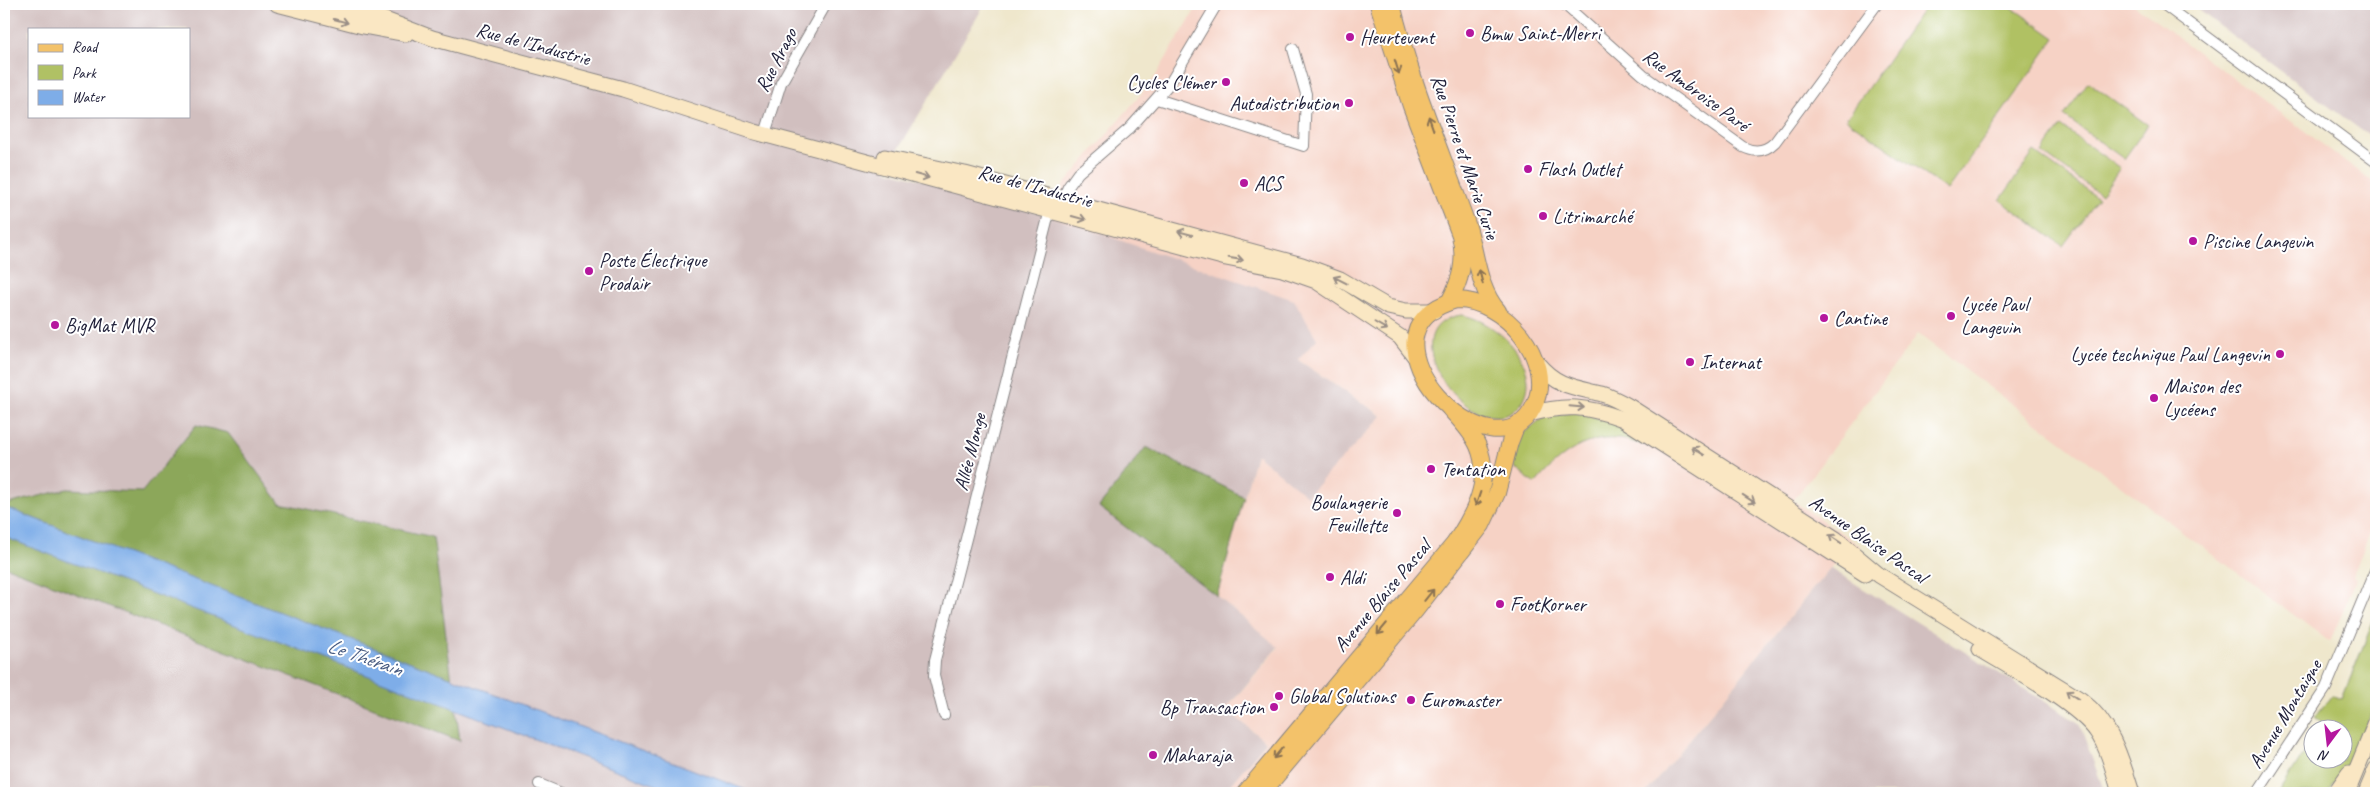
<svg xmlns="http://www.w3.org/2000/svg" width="2380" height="797" font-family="Caveat,sans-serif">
<rect width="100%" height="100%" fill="#fff"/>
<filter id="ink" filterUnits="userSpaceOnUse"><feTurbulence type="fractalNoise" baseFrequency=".02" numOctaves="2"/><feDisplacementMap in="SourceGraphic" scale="10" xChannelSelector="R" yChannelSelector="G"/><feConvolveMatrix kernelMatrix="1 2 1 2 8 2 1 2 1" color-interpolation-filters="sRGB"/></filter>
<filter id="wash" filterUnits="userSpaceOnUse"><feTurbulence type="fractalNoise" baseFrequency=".0096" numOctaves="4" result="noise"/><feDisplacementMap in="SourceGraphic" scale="20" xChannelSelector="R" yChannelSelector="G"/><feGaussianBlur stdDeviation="1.12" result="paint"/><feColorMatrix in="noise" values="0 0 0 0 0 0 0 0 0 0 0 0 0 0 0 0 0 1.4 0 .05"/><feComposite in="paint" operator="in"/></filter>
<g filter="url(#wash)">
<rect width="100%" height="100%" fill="#efe7cc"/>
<path fill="#f6d2c5" d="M1199,4H2133L2376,184V518L2352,577L2356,579L2330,642L1918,334L1793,501L1861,546L1830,568L1646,793H1223L1266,742L1226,709L1278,648L1217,596L1256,454L1382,416L1298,360L1040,213L1153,80Z"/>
<g fill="#d1bfbf" fill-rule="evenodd">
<path d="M4,4H985L886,170L1040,213L1294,300L1317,339L1298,360L1382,416L1307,496L1256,454L1217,596L1278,647L1226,709L1266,742L1223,793H4ZM29,29H189V116H29Z"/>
<path d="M2191,4H2376V141L2217,24Z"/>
<path d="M1830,568L2079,723L2105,793H1646Z"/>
</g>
<g fill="#b0c164" stroke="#697250">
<path d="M1927,4H2007L2055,38L1947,190L1846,119Z"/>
<path d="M2088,82L2148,125L2124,159L2064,116Z"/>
<path d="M2061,126L2120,168L2101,195L2042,153Z"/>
<path d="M2034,152L2098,198L2063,246L2000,200Z"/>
<path d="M1461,315C1494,319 1544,365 1523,401C1518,409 1510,415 1501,416C1454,422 1393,326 1461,315Z"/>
<path d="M1575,412L1613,422L1648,439L1643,445C1635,443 1625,439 1617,439C1582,436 1556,459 1535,484L1516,469L1513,460L1521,435L1544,417Z"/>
<path d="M2376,614V705L2350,759L2327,793H2279L2312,741V760H2342V730L2321,729L2324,724L2315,717L2332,695L2342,699Z"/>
</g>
<g fill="#8ca75a" stroke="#57644a">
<path d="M196,425L228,433L280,503L433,537L460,741L4,566V505L67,489L142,492Z"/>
<path d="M1146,447L1244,497L1217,596L1099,507Z"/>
</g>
<path fill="#7eade8" stroke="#506892" d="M4,507L754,793H676L4,537Z"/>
</g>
<g filter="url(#ink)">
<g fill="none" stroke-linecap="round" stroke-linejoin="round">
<defs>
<g id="street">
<path d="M1564,4L1643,75L1743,147C1755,153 1766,151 1775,142L1877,4"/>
<path d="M2163,4L2376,162"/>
<path d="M1157,99L1304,146L1306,94L1293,49"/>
<path d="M765,134L781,83L826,4"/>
<path d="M1060,205L1068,187L1078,173L1130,128L1170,83L1217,4"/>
<path d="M944,715L934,676L935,660L1051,206"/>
<path d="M539,784L561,793"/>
<path d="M2257,793L2326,688L2376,568"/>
</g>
<g id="secondary">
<path d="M277,4L363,26L406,34"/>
<path d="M328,4L385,20L432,38L623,89L755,132L1226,258L1282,269L1316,281L1400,337L1416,358"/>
<path d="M885,157L965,174L1302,265L1340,279L1388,307L1406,311H1434"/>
<path d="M1537,363C1557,387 1574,387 1602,394C1612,397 1621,402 1630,407L1836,539L1879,575L2081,700C2112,724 2121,758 2132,793"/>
<path d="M1529,414C1566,404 1587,406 1623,419L1865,574"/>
<path d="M1980,649C2011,668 2078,704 2097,732C2109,750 2114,773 2120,793"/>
<path d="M2335,793L2349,773"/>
<path d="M2347,793L2376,722"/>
<path d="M2366,793L2376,769"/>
</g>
<g id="primary">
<path d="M1378,4L1411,106L1460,235C1466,261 1461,280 1449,302"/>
<path d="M1392,4C1410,80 1442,153 1468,227C1477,256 1478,288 1498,311"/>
<path d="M1456,300C1503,299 1556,359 1534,406C1494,489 1342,331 1456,300Z"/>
<path d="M1245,793L1454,544C1473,516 1493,480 1478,446C1472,432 1460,420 1450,409"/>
<path d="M1262,793L1415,611L1482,525L1497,493L1510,442L1517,424"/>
</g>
</defs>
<use href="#street" stroke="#888484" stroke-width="12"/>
<use href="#secondary" stroke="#888484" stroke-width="17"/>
<use href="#primary" stroke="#888484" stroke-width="18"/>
<use href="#street" stroke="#fff" stroke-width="10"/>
<use href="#secondary" stroke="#fae7c3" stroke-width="15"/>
<use href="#primary" stroke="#f3c26a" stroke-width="16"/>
</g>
<defs><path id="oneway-shaft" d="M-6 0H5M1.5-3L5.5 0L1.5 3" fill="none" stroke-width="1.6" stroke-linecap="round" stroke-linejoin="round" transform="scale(1.25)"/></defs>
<g stroke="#998e86">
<use href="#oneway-shaft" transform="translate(341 21) rotate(15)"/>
<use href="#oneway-shaft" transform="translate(922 176) rotate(15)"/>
<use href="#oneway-shaft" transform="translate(1079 218) rotate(15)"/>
<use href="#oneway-shaft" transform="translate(1185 233) rotate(-165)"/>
<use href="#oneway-shaft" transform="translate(1236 259) rotate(10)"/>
<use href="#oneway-shaft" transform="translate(1340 280) rotate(-153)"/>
<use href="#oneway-shaft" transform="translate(1381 326) rotate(30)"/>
<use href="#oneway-shaft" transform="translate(1577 407) rotate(5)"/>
<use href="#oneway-shaft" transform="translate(1698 451) rotate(-147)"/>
<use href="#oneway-shaft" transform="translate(1749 499) rotate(33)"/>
<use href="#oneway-shaft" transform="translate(1835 539) rotate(-146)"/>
<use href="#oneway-shaft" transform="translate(2072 695) rotate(-147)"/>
</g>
<g stroke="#8a7252">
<use href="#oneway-shaft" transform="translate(1397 67) rotate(72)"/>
<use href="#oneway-shaft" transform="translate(1431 123) rotate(-109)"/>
<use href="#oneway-shaft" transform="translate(1481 277) rotate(-104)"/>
<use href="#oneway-shaft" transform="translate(1478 499) rotate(109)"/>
<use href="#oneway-shaft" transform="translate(1429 595) rotate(-51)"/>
<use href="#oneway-shaft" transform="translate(1382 629) rotate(130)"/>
<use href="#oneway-shaft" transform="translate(1278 753) rotate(130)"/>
</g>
</g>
<g fill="#b5179e" stroke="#fff" stroke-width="2">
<circle cx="1470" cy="33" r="5"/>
<circle cx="1350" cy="37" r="5"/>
<circle cx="1226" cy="82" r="5"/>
<circle cx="1349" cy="103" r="5"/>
<circle cx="1528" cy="169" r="5"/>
<circle cx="1244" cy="183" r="5"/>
<circle cx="1543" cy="216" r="5"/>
<circle cx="2193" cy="241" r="5"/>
<circle cx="589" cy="271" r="5"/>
<circle cx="1951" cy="316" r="5"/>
<circle cx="1824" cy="318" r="5"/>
<circle cx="55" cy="325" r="5"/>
<circle cx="2280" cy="354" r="5"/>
<circle cx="1690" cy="362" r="5"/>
<circle cx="2154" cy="398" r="5"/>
<circle cx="1431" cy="469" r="5"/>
<circle cx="1397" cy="513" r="5"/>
<circle cx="1330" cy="577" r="5"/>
<circle cx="1500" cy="604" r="5"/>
<circle cx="1279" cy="696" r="5"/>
<circle cx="1411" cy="700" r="5"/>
<circle cx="1274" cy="707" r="5"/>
<circle cx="1153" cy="755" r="5"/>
</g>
<g text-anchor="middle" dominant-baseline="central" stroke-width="4" stroke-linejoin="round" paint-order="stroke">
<g font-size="20" fill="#22223b" stroke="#fff" text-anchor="start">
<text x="1480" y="33">Bmw Saint-Merri</text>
<text x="1360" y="37">Heurtevent</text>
<text x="1216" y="82" text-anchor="end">Cycles Clémer</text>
<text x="1339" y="103" text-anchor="end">Autodistribution</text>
<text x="1538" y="169">Flash Outlet</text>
<text x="1254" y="183">ACS</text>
<text x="1553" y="216">Litrimarché</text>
<text x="2203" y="241">Piscine Langevin</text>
<text x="599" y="260">Poste Électrique<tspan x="599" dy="23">Prodair</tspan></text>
<text x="1961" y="304">Lycée Paul<tspan x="1961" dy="23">Langevin</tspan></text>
<text x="1834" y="318">Cantine</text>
<text x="65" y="325">BigMat MVR</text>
<text x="2270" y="354" text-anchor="end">Lycée technique Paul Langevin</text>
<text x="1700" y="362">Internat</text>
<text x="2164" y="386">Maison des<tspan x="2164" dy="23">Lycéens</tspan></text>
<text x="1441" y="469">Tentation</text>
<text x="1387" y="502" text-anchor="end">Boulangerie<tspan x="1387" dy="23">Feuillette</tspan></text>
<text x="1340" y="577">Aldi</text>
<text x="1510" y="604">FootKorner</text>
<text x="1289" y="696">Global Solutions</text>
<text x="1421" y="700">Euromaster</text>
<text x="1264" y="707" text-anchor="end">Bp Transaction</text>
<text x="1163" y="755">Maharaja</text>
</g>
<g font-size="20" fill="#22223b" stroke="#fff">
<text transform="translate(533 44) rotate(15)">Rue de l'Industrie</text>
<text transform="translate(776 60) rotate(-63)">Rue Arago</text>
<text transform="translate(1696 90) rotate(36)">Rue Ambroise Paré</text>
<text transform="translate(1465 157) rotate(71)">Rue Pierre et Marie Curie</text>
<text transform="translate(1035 186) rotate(15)">Rue de l'Industrie</text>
<text transform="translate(970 452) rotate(-76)">Allée Monge</text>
<text transform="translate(1868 539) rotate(35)">Avenue Blaise Pascal</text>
<text transform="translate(1382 596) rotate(-50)">Avenue Blaise Pascal</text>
<text transform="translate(2285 714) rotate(-59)">Avenue Montaigne</text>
</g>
<g font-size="21" font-style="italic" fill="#475a80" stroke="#fff">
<text transform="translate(365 657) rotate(19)">Le Thérain</text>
</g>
</g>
<rect width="2380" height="797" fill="none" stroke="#fff" stroke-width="20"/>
<rect x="28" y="28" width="162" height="90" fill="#ffffff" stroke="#a7a7b1"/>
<rect x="38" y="44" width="25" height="8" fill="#f3c26a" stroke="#a7a7b1"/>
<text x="72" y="52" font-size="15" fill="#22223b">Road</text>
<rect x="38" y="65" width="25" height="15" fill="#b0c164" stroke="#a7a7b1"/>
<text x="72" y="78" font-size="15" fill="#22223b">Park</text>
<rect x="38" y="90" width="25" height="15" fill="#7eade8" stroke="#a7a7b1"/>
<text x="72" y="102" font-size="15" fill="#22223b">Water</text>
<g transform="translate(2328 744) rotate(195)"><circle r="24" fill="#ffffff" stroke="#a7a7b1"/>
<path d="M0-4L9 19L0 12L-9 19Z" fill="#b5179e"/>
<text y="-8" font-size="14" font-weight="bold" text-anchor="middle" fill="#22223b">N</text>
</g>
</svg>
